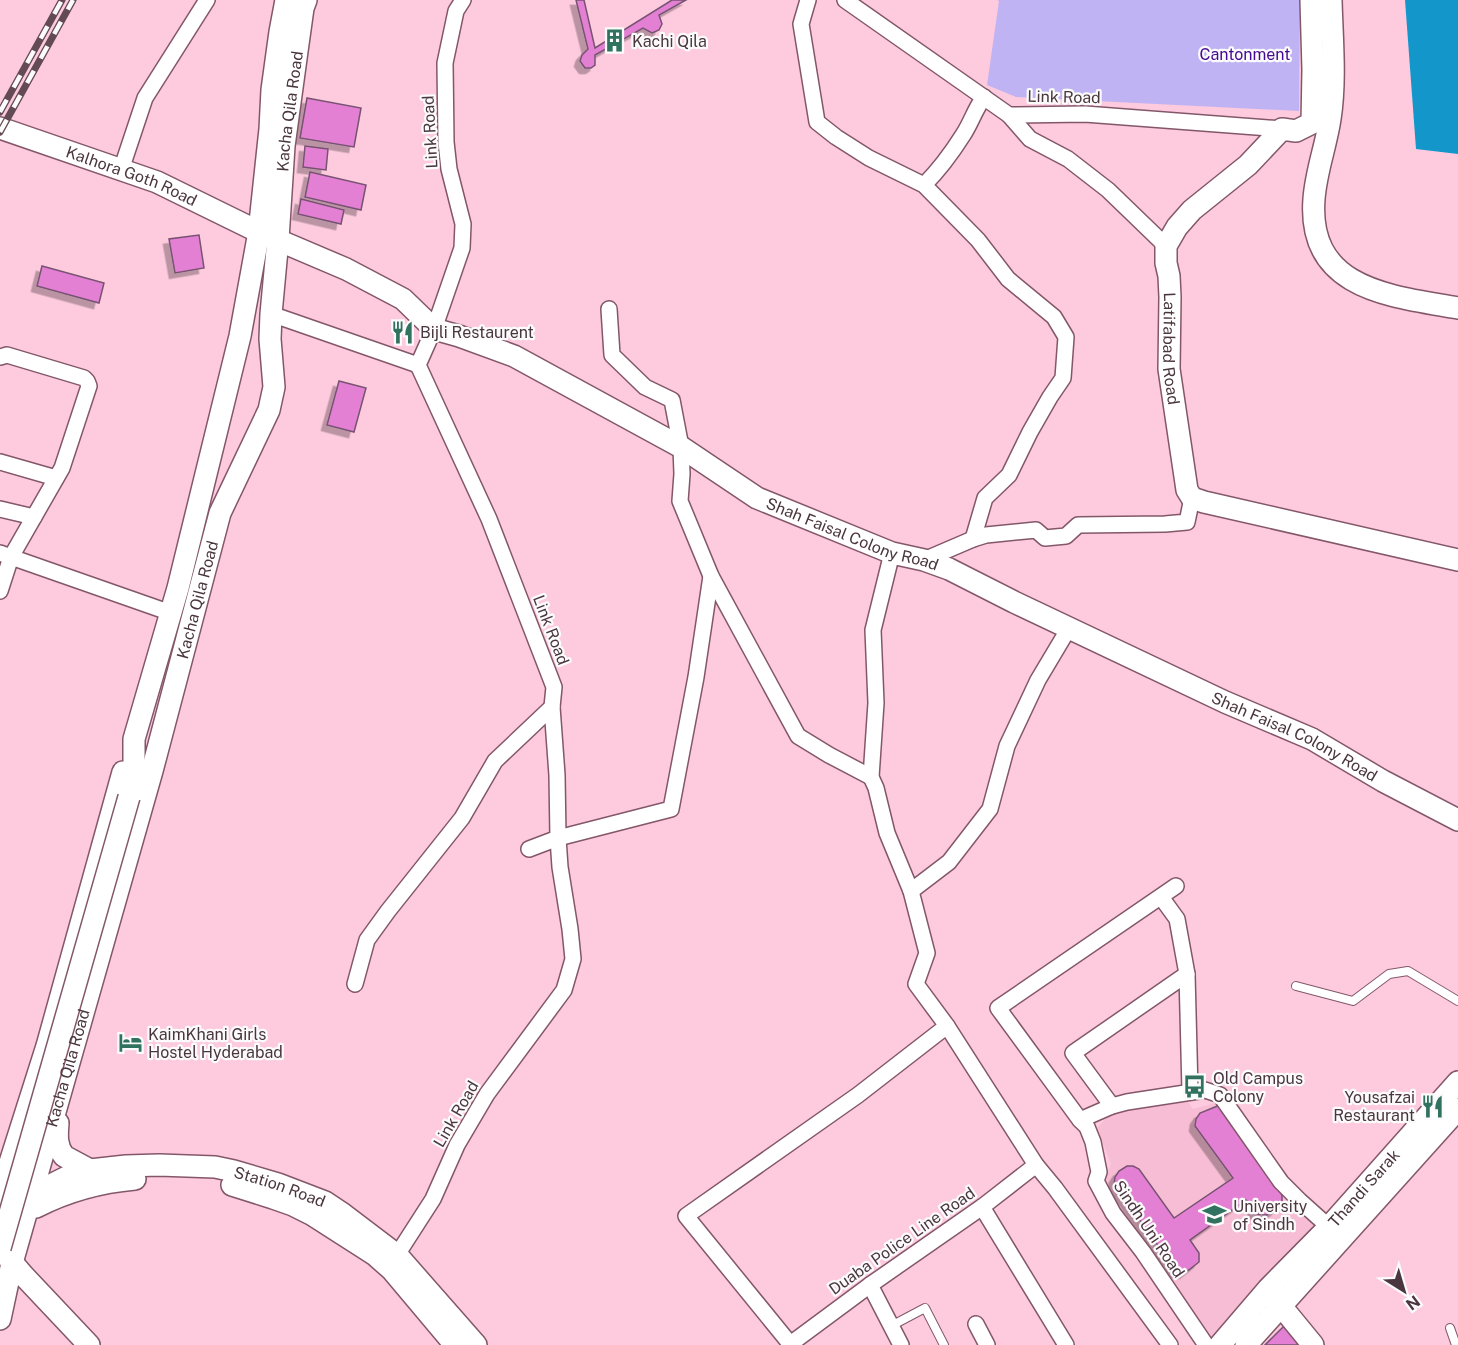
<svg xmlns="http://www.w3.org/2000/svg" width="1458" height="1345" font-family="'Public Sans',sans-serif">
<defs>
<filter id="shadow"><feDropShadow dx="-5.5" dy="5.5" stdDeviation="0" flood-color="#0004"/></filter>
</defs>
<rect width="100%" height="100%" fill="#fdcade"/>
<path fill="#f7bdd4" d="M1185,1098L1193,1109L1220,1102L1293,1205L1322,1226L1213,1345L1102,1187L1111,1164L1097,1128L1111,1113Z"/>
<path fill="#bfb3f4" d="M997,0H1300L1299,111L1016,97L987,85L999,1Z"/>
<path fill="#1397cb" d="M1405,0H1458V154L1416,149Z"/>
<g fill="#e380d4" stroke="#775371" stroke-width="1.5" filter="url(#shadow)">
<path d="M576,0H584L595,48L672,0H686L659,15L662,24L659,30L652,33L643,28L595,55V65L591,68H585L580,61L582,55L588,49Z"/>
<path d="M307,98L361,108L354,147L300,138Z"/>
<path d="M305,146L328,149L326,170L303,167Z"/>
<path d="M310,172L366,185L361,210L305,197Z"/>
<path d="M301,199L344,210L341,224L298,214Z"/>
<path d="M199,235L204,268L175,273L169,239Z"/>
<path d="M42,266L104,283L99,303L37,286Z"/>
<path d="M339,381L366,388L354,432L327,425Z"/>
<path d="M1220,1105L1282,1195V1202L1276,1210L1267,1215L1257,1214L1246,1200L1190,1240L1199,1253V1262L1185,1273L1177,1272L1114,1184L1115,1177L1119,1171L1127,1166H1133L1139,1169L1174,1218L1233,1178L1195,1126L1196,1119L1200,1113Z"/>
<path d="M1286,1324L1303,1345H1265Z"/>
</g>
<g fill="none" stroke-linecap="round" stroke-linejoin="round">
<defs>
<g id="lane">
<path d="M1296,986L1353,1001L1389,974L1408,971L1458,1001"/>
<path d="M891,1326L925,1308L944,1345"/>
<path d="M1450,1328L1456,1345"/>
</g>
<g id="street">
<path d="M808,0L801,24L817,122L836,137L869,158L924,185L978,240L1008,279L1054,317L1066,337L1063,378L1050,397L1030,432L1009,475L985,498L973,539"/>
<path d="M845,0L1009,115L1085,114L1282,129"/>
<path d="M1009,115L1030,139L1068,159L1108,190L1166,246"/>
<path d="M121,170L145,98L207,0"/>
<path d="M924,185C939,170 951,154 963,135C971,123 975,109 984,97"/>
<path d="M609,309L612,355L645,387L672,400L681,447L682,474L680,501L711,576L798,736L829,755L871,777"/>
<path d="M271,314L418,365"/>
<path d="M0,357L7,355L84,378L87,381L89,386L62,468L11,557L171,613"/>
<path d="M0,462L56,478"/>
<path d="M0,509L34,517"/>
<path d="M0,553L11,557L0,591"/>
<path d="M892,553L873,630L876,703L871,777L876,788L887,833L911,891"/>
<path d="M924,560L973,539L986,535L1036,530L1045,538L1066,536L1078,525L1165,524L1187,522L1192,498"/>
<path d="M529,849L558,838L671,809L696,677L711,576"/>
<path d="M1187,974L1190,1091"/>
<path d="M355,984L367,940L388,911L462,818L495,761L552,707"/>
<path d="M947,1026L1036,1165L1055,1188L1170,1345"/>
<path d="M1112,1106L1073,1053L1187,974L1177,919L1161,897"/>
<path d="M1080,1120L998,1008L1176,886"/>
<path d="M982,1207L1066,1345"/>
<path d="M397,1255L433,1199L457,1145L487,1094L564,990L573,959L570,929L560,867L558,838L557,775L552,707L554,687L489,519L418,365L434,329L462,248L463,224L449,169L446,142L445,63L456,11L463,0"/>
<path d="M870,1285L901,1345"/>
<path d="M976,1324L987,1345"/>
<path d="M789,1345L870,1285L982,1207L1036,1165"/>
<path d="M791,1345L686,1216L858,1095L947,1026L916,984L927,953L911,891L949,862L990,809L1007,746L1038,680L1069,628"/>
<path d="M1206,1345L1143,1252L1113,1213L1096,1181L1099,1172L1093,1142L1087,1127L1080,1120L1112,1106L1127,1102L1205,1090L1220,1095L1281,1182L1300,1201L1329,1227"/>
</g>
<g id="secondary">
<path id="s1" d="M1311,0L1313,70L1312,123L1296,131L1282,129L1248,165L1192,210L1177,227L1166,246V263L1169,276L1170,297L1169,369L1187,490L1192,498L1204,502L1458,560"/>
<path d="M1331,0C1332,39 1336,80 1330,119C1326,146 1316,171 1314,199C1307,290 1391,296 1458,308"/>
<path id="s2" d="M0,128L157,182L259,232L346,269L403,299L434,329L459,336L514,356L681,447L757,498L892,553L924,560L949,569L1014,602L1225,702L1312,739L1383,781L1458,820"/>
<path d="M129,797L134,778V739L178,588L240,336L259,232L270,129L272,90L280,32L286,0"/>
<path d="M58,1123C57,1135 56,1146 64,1156L90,1170"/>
<path d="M232,1185L273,1198L293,1205L311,1214L375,1255L392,1270L455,1345"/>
<path d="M0,1194L47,1046L123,772"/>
<path id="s3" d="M25,1198L69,1176L90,1170L126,1166L159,1165L215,1167L234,1171L278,1184L325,1202L343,1214L397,1255L476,1345"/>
<path d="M36,1207C67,1191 100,1182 135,1179"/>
<path d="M6,1255L23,1275L89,1345"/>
<path d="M1272,1295L1313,1345"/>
<path id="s4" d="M0,1319L12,1263L152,771L220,513L269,410L274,387L270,339L271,314L278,239L284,146L297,51L303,8L306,0"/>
<path id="s5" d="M1220,1345L1268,1289L1329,1227L1458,1082"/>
<path d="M1246,1345L1458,1109"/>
</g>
</defs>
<use href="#lane" stroke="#835769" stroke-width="10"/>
<use href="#street" stroke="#835769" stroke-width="18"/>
<use href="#secondary" stroke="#835769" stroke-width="24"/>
<use href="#lane" stroke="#fff" stroke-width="8"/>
<use href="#street" stroke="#fff" stroke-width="15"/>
<use href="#secondary" stroke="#fff" stroke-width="21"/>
<defs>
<g id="rail">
<path d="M0,112L62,0"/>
<path d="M0,132L73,0"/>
</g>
</defs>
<use href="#rail" stroke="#634a54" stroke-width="7"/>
<use href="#rail" stroke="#fbfbfb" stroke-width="4.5" stroke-dasharray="14" stroke-linecap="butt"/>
<defs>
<path id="secondary-bridge" d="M0,1248L129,797"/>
</defs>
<use href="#secondary-bridge" stroke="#835769" stroke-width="24" stroke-linecap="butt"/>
<use href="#secondary-bridge" stroke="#fff" stroke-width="21"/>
</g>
<defs>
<symbol id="building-bare" viewBox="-9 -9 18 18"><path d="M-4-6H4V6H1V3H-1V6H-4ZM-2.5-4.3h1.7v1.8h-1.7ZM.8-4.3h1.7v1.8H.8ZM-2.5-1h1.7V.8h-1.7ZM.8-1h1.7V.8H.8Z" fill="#31715f" stroke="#fbfbfb" stroke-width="2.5" paint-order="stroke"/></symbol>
<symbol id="restaurant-bare" viewBox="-9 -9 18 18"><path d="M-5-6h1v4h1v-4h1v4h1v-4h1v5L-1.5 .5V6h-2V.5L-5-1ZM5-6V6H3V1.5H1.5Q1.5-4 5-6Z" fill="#31715f" stroke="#fbfbfb" stroke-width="2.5" paint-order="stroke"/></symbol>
<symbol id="hotel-bare" viewBox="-9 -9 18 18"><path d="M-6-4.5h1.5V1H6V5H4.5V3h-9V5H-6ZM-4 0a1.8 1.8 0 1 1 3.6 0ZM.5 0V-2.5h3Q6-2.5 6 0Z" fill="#31715f" stroke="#fbfbfb" stroke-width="2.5" paint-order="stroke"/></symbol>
<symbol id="bus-bare" viewBox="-9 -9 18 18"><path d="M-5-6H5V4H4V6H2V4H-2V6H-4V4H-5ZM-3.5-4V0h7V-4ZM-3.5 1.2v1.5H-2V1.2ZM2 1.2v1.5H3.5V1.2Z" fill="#31715f" stroke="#fbfbfb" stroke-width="2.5" paint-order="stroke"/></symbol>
<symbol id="university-bare" viewBox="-9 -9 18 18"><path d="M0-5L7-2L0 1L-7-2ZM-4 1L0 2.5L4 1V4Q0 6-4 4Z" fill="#31715f" stroke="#fbfbfb" stroke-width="2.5" paint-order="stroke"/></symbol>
</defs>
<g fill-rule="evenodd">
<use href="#building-bare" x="598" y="24" width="33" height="33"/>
<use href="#restaurant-bare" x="386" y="316" width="33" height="33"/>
<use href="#hotel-bare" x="114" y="1026" width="33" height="33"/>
<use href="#bus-bare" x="1178" y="1070" width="33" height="33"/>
<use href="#restaurant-bare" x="1416" y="1090" width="33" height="33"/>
<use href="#university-bare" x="1198" y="1198" width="33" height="33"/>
</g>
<g text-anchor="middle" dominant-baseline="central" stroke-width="4.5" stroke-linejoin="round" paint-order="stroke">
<g font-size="16" fill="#4a363e" stroke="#fbfbfb" text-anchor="start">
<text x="632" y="41">Kachi Qila</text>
<text x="420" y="332">Bijli Restaurent</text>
<text x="148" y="1034">KaimKhani Girls<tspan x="148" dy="18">Hostel Hyderabad</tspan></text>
<text x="1213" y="1078">Old Campus<tspan x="1213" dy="18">Colony</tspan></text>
<text x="1415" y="1097" text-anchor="end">Yousafzai<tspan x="1415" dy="18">Restaurant</tspan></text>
<text x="1233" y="1206">University<tspan x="1233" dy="18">of Sindh</tspan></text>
</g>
<g font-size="16" fill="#450a92" stroke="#fbfbfb">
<text x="1245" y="54">Cantonment</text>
</g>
<g font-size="16" fill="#4a363e" stroke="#fbfbfb">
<text transform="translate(1064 97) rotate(1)">Link Road</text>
<text stroke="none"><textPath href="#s4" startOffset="1250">Kacha Qila Road</textPath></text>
<text transform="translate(430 132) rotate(-93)">Link Road</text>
<text stroke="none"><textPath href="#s2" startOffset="140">Kalhora Goth Road</textPath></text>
<text stroke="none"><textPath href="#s1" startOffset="424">Latifabad Road</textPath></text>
<text stroke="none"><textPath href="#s2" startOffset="950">Shah Faisal Colony Road</textPath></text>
<text stroke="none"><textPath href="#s4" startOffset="746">Kacha Qila Road</textPath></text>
<text transform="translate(551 630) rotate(69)">Link Road</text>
<text stroke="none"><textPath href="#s2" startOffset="1437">Shah Faisal Colony Road</textPath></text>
<text stroke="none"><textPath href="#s4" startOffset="260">Kacha Qila Road</textPath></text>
<text transform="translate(456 1114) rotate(-60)">Link Road</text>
<text stroke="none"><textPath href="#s3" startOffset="264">Station Road</textPath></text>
<text stroke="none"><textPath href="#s5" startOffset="213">Thandi Sarak</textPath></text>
<text transform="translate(1149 1229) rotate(56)">Sindh Uni Road</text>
<text transform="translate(902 1241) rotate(-35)">Duaba Police Line Road</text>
</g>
</g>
<g transform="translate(1404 1291) rotate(143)" stroke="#fbfbfb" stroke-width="4.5" paint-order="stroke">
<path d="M0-4.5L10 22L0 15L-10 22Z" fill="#4a363e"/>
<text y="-9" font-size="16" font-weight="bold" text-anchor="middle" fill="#4a363e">N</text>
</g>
</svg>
